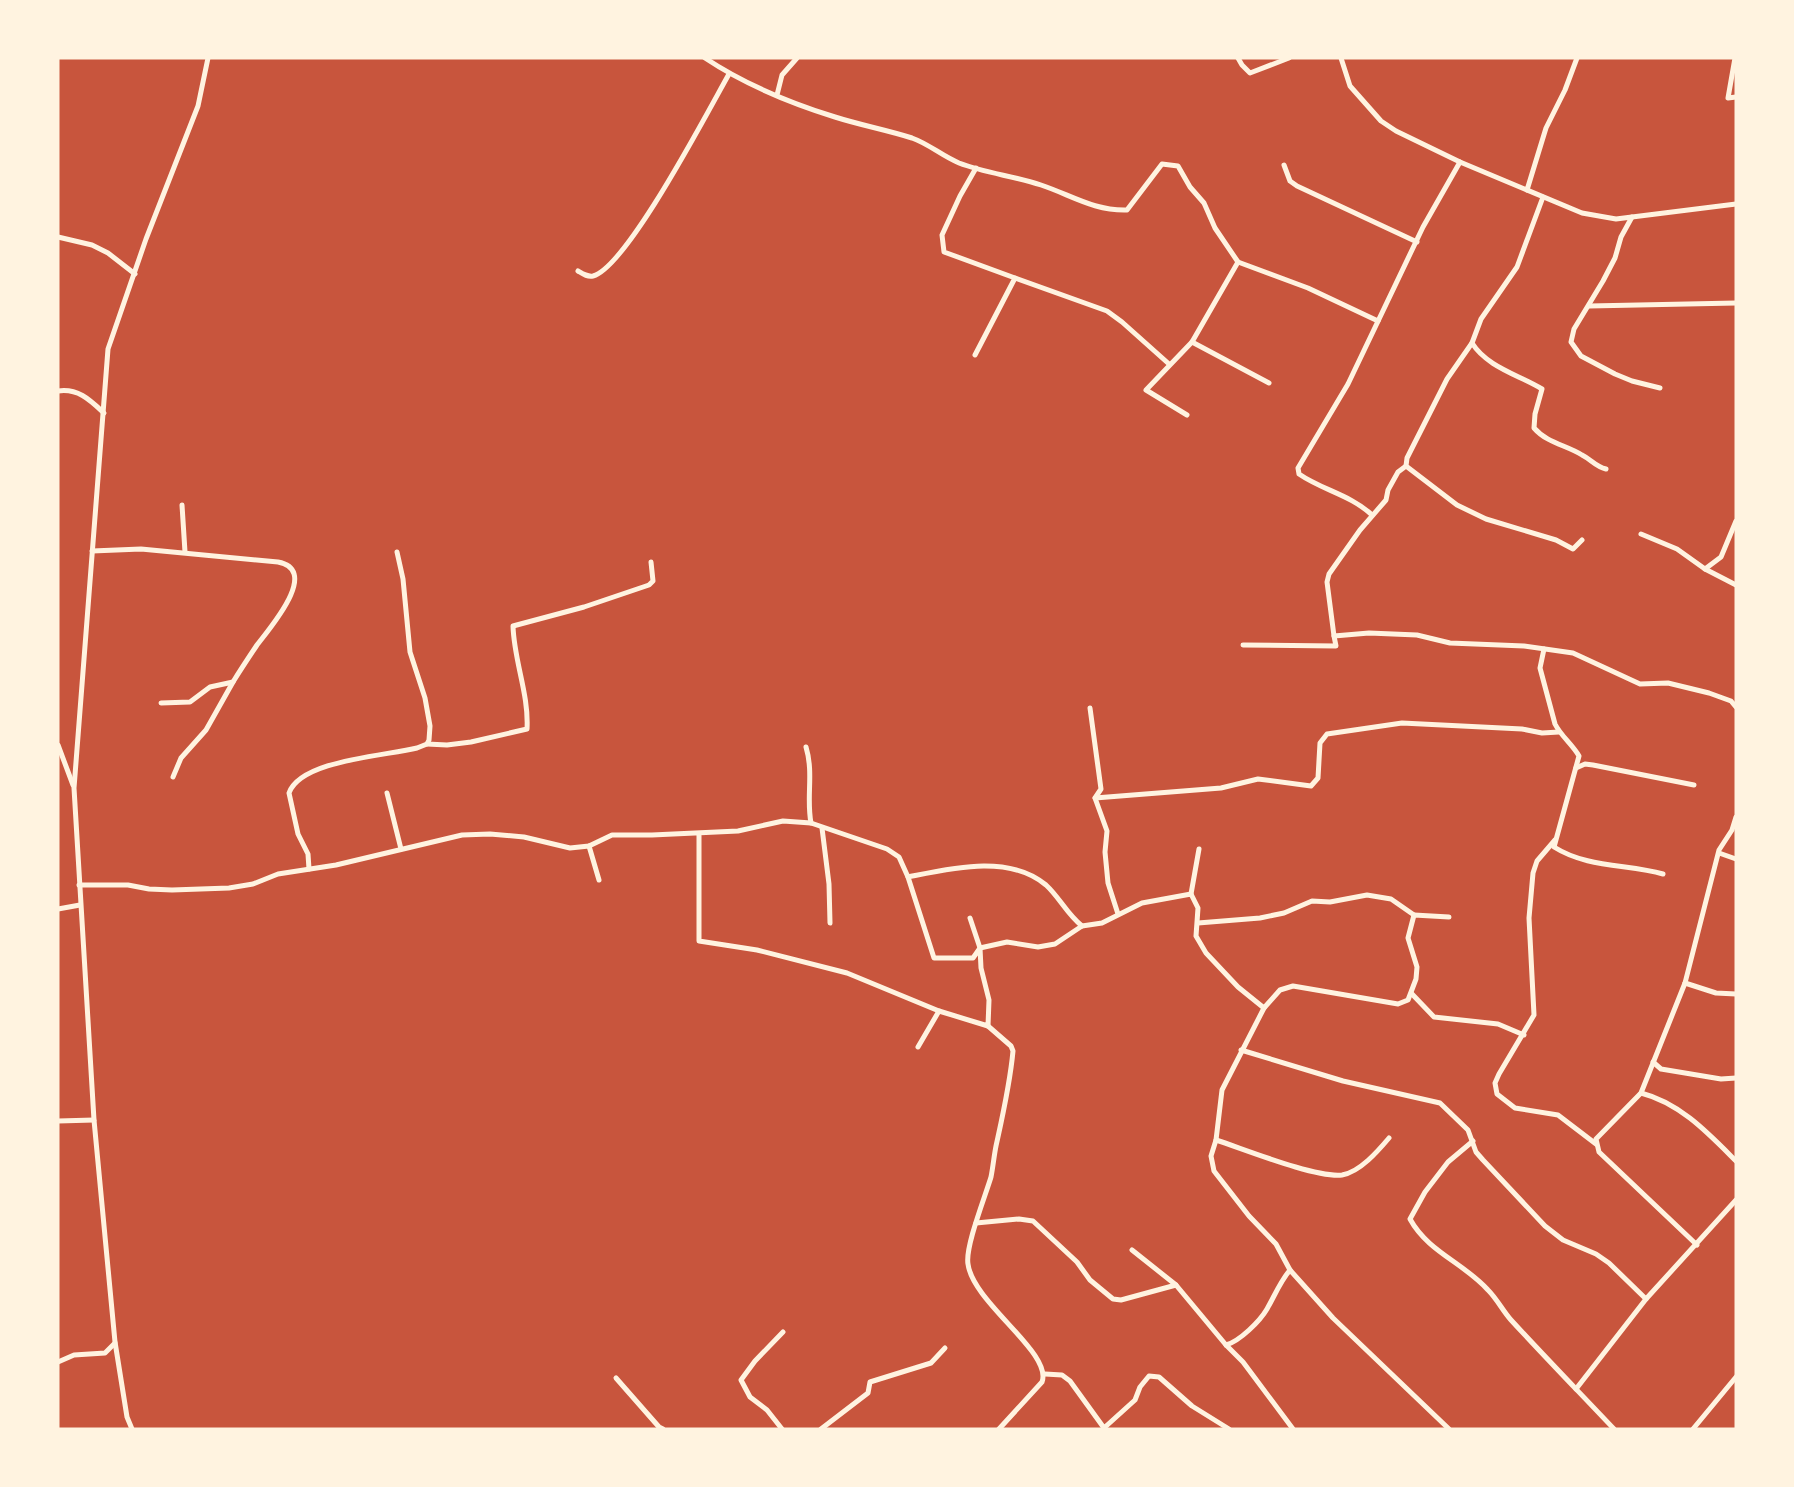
<svg xmlns="http://www.w3.org/2000/svg" width="1794" height="1487" font-family="'Fira Sans Condensed',sans-serif">
<rect width="100%" height="100%" fill="#c8553d"/>
<g fill="none" stroke-linecap="round" stroke-linejoin="round">
<g stroke="#fff3e0" stroke-width="5">
<path d="M705,58C744,84 790,103 835,117C860,125 887,130 912,138C929,144 942,156 959,163C985,173 1014,176 1041,185C1071,195 1094,211 1127,210L1162,164L1178,166L1190,187L1204,203L1215,228L1238,262L1308,288L1378,321"/>
<path d="M1238,58L1242,65L1250,73L1289,58"/>
<path d="M1341,58L1350,86L1381,121L1396,131L1460,162L1582,213L1616,219L1736,204"/>
<path d="M1735,58L1728,98L1736,97"/>
<path d="M777,95L782,75L797,58"/>
<path d="M1284,165L1290,181L1297,186L1417,242"/>
<path d="M1527,190L1546,128L1565,90L1577,58"/>
<path d="M1543,197L1517,267L1481,319L1472,343C1487,367 1519,375 1542,389L1535,414L1534,428C1547,443 1566,445 1582,455C1592,460 1595,466 1606,469"/>
<path d="M1632,217L1621,237L1615,258L1603,281L1574,329L1571,342L1581,356L1615,374L1632,381L1660,388"/>
<path d="M58,237L92,245L108,253L135,274"/>
<path d="M578,271C583,274 587,277 593,276C627,267 708,111 729,74"/>
<path d="M1015,278L1107,311L1122,322L1169,364"/>
<path d="M1589,306L1736,303"/>
<path d="M1192,342L1269,383"/>
<path d="M1472,343L1447,379L1407,458L1406,466L1457,505L1486,519L1556,540L1573,549L1582,540"/>
<path d="M975,355L1015,278L944,252L942,235L960,196L976,168"/>
<path d="M58,391C78,388 90,400 104,413"/>
<path d="M1187,415L1146,390L1192,342L1238,262"/>
<path d="M1406,466L1398,472L1388,490L1386,500L1360,530L1329,574L1327,582L1334,636L1369,633L1417,635L1450,643L1524,646L1573,653L1640,684L1668,683L1709,693L1731,701L1736,707"/>
<path d="M182,505L185,552"/>
<path d="M1372,515C1351,495 1322,490 1299,474L1298,468L1348,384L1423,227L1460,162"/>
<path d="M1641,534L1677,549L1705,569L1721,557L1736,521"/>
<path d="M92,551L141,549L278,562C321,570 269,629 257,645C249,657 241,669 233,682L210,687L190,702L161,703"/>
<path d="M1705,569L1736,585"/>
<path d="M1243,645L1336,646L1334,636"/>
<path d="M1544,649L1540,668L1555,724C1561,736 1572,744 1579,756L1554,847C1587,868 1628,864 1663,874"/>
<path d="M1090,708L1101,789L1095,798L1107,831L1105,852L1108,883L1118,914"/>
<path d="M427,744L447,745L471,742L527,729C529,694 514,661 513,626L584,607L649,585L653,581L651,562"/>
<path d="M58,745L73,785"/>
<path d="M806,747C814,774 806,797 811,823"/>
<path d="M1576,768L1585,764L1593,765L1694,785"/>
<path d="M173,777L181,758L206,730L233,682"/>
<path d="M387,793L401,849"/>
<path d="M1095,798L1221,788L1258,779L1311,786L1318,778L1320,743L1327,734L1402,723L1522,729L1542,733L1559,732"/>
<path d="M822,828L829,884L830,923"/>
<path d="M1555,840L1537,861L1533,873L1529,918L1534,1015L1499,1074L1495,1083L1497,1094L1515,1108L1558,1115L1596,1144"/>
<path d="M589,846L599,880"/>
<path d="M1719,853L1736,859"/>
<path d="M309,869L308,854L298,834L289,793C301,760 385,756 417,748L427,744L429,740L430,726L425,698L410,652L403,579L397,552"/>
<path d="M908,877C952,868 1009,854 1046,885C1060,898 1067,914 1082,926"/>
<path d="M79,885H128L149,889L172,890L229,888L253,884L278,874L336,865L462,835L490,834L524,837L570,848L589,846L612,835H652L738,831L783,821L811,823L887,849L899,857L908,877L934,958H973L980,948L981,968L989,1000L988,1026L939,1011L847,973L757,950L699,941V833"/>
<path d="M1191,894L1199,849"/>
<path d="M58,909L80,905"/>
<path d="M970,918L980,948L1007,942L1038,947L1055,944L1082,926L1102,923L1142,903L1191,894L1198,908L1196,936L1206,953L1238,987L1264,1008"/>
<path d="M1198,923L1260,918L1284,913L1312,901L1330,902L1367,895L1391,899L1414,915"/>
<path d="M1685,983L1716,993L1736,994"/>
<path d="M1412,994L1434,1017L1498,1024L1524,1035"/>
<path d="M988,1026L1011,1046L1013,1051C1010,1084 1003,1114 996,1146C994,1156 993,1167 991,1177C985,1197 965,1247 968,1264C973,1303 1053,1353 1042,1382L999,1429"/>
<path d="M918,1047L939,1011"/>
<path d="M1241,1050L1343,1081L1440,1103L1468,1130L1476,1152L1483,1160L1545,1226L1563,1240L1596,1254L1609,1263L1646,1299"/>
<path d="M1653,1062L1661,1069L1721,1079L1736,1078"/>
<path d="M1641,1093C1680,1103 1708,1133 1736,1161"/>
<path d="M58,1121L94,1120"/>
<path d="M1216,1140C1244,1149 1315,1178 1342,1175C1360,1172 1378,1151 1389,1138"/>
<path d="M1473,1141L1448,1162L1425,1192L1410,1219C1428,1252 1464,1263 1488,1290C1497,1299 1503,1311 1511,1320C1545,1357 1580,1393 1614,1429"/>
<path d="M976,1223L1019,1219L1033,1221L1077,1262L1090,1280L1113,1299L1121,1300L1176,1285"/>
<path d="M1697,1245L1599,1152L1596,1139L1641,1093L1685,983L1719,850L1732,830L1736,817"/>
<path d="M1132,1250L1176,1285L1226,1345L1243,1362L1293,1429"/>
<path d="M1226,1345C1240,1341 1260,1321 1267,1309C1275,1295 1280,1282 1290,1270"/>
<path d="M58,1362L74,1355L105,1353L115,1343"/>
<path d="M1045,1374L1062,1375L1070,1381L1104,1428L1135,1400L1140,1387L1149,1376L1159,1377L1192,1406L1229,1429"/>
<path d="M616,1378L659,1427L663,1429"/>
<path d="M1576,1389L1646,1299L1736,1200"/>
<path d="M132,1429L127,1417L115,1342L94,1120L74,788L108,349L146,239L198,106L208,58"/>
<path d="M782,1429L767,1410L750,1397L741,1380L755,1361L783,1332"/>
<path d="M821,1429L868,1393L870,1382L931,1363L945,1348"/>
<path d="M1449,1429L1333,1318L1290,1270L1276,1244L1249,1216L1214,1171L1211,1156L1216,1140L1222,1090L1264,1008L1280,990L1293,986L1398,1004L1408,1000L1416,979L1417,967L1408,938L1414,915L1449,917"/>
<path d="M1693,1429L1736,1377"/>
</g>
</g>
<rect width="1794" height="1487" fill="none" stroke="#fff3e0" stroke-width="119"/>
</svg>
